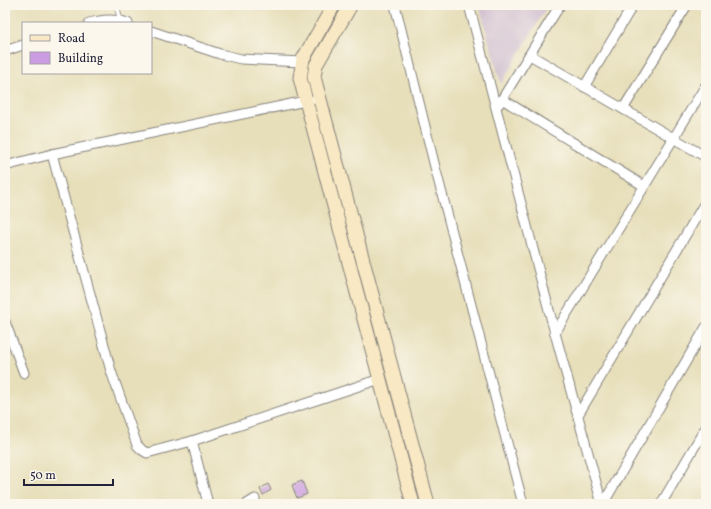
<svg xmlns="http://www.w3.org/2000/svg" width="711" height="509" font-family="Vollkorn,serif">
<rect width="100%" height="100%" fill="#fbf7ec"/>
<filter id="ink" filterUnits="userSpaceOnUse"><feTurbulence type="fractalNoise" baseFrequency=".025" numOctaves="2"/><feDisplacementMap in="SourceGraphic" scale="8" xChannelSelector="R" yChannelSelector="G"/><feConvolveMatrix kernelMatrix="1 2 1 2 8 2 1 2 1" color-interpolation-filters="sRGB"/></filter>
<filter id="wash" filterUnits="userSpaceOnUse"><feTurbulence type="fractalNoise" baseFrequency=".012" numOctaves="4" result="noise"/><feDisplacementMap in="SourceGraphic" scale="16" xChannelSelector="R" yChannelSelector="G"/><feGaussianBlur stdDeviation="0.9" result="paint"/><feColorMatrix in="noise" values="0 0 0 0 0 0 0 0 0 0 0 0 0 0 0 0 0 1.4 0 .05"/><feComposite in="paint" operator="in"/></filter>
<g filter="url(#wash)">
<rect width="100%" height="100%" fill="#e7dfba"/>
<path fill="#cfbdcf" d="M479,5H548L501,84Z"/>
<g id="blocks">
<g fill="#cb9ce1">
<path d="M302,481L307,494L297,498L292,485Z"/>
<path d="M268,484L271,490L263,495L260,489Z"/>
<path d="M298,500L300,504H288Z"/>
</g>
</g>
</g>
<g filter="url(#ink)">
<use href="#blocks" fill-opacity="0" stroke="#84807a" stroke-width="1"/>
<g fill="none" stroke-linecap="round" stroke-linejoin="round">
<defs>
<path id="lane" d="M117,5L120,21"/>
<g id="street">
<path d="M395,5L435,167L523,504"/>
<path d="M469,5L555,333L602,504"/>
<path d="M89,23C102,20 114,18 128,23"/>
<path d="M151,31L220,54L241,59L302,62"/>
<path d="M5,51L23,45"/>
<path d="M530,55L706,157"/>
<path d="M584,87L633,5"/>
<path d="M502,99L644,186"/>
<path d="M499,104L560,5"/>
<path d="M623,109L687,5"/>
<path d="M52,154L111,371L137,445L142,450L147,453L192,441L380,379"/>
<path d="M5,166L52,154L310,100"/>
<path d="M5,322L24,373"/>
<path d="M555,333L706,85"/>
<path d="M578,415L706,201"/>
<path d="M192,441L208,504"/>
<path d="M247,504L255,499"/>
<path d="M603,504L706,327"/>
<path d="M661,504L706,427"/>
</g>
<g id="secondary">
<path d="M334,5L303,59L300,78L413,504"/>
<path d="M351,5L316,65L314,77L428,504"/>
</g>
</defs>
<use href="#lane" stroke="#84807a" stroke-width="6"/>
<use href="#street" stroke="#84807a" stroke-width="11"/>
<use href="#secondary" stroke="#84807a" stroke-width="15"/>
<use href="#lane" stroke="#fff" stroke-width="4.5"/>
<use href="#street" stroke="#fff" stroke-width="9"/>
<use href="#secondary" stroke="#f8e8c3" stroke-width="13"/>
</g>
</g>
<rect width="711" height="509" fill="none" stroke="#fbf7ec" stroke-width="20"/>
<rect x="22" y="22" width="130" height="52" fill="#fbf7ec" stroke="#a4a2a5"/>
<rect x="30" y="35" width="20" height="6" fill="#f8e8c3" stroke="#a4a2a5"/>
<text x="58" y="42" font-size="12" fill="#22223b">Road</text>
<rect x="30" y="52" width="20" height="12" fill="#cb9ce1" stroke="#a4a2a5"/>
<text x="58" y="62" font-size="12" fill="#22223b">Building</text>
<path d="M24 479v6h89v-6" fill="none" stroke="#22223b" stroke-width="2"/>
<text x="30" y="479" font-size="12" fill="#22223b" stroke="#fbf7ec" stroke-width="3" paint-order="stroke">50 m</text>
</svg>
